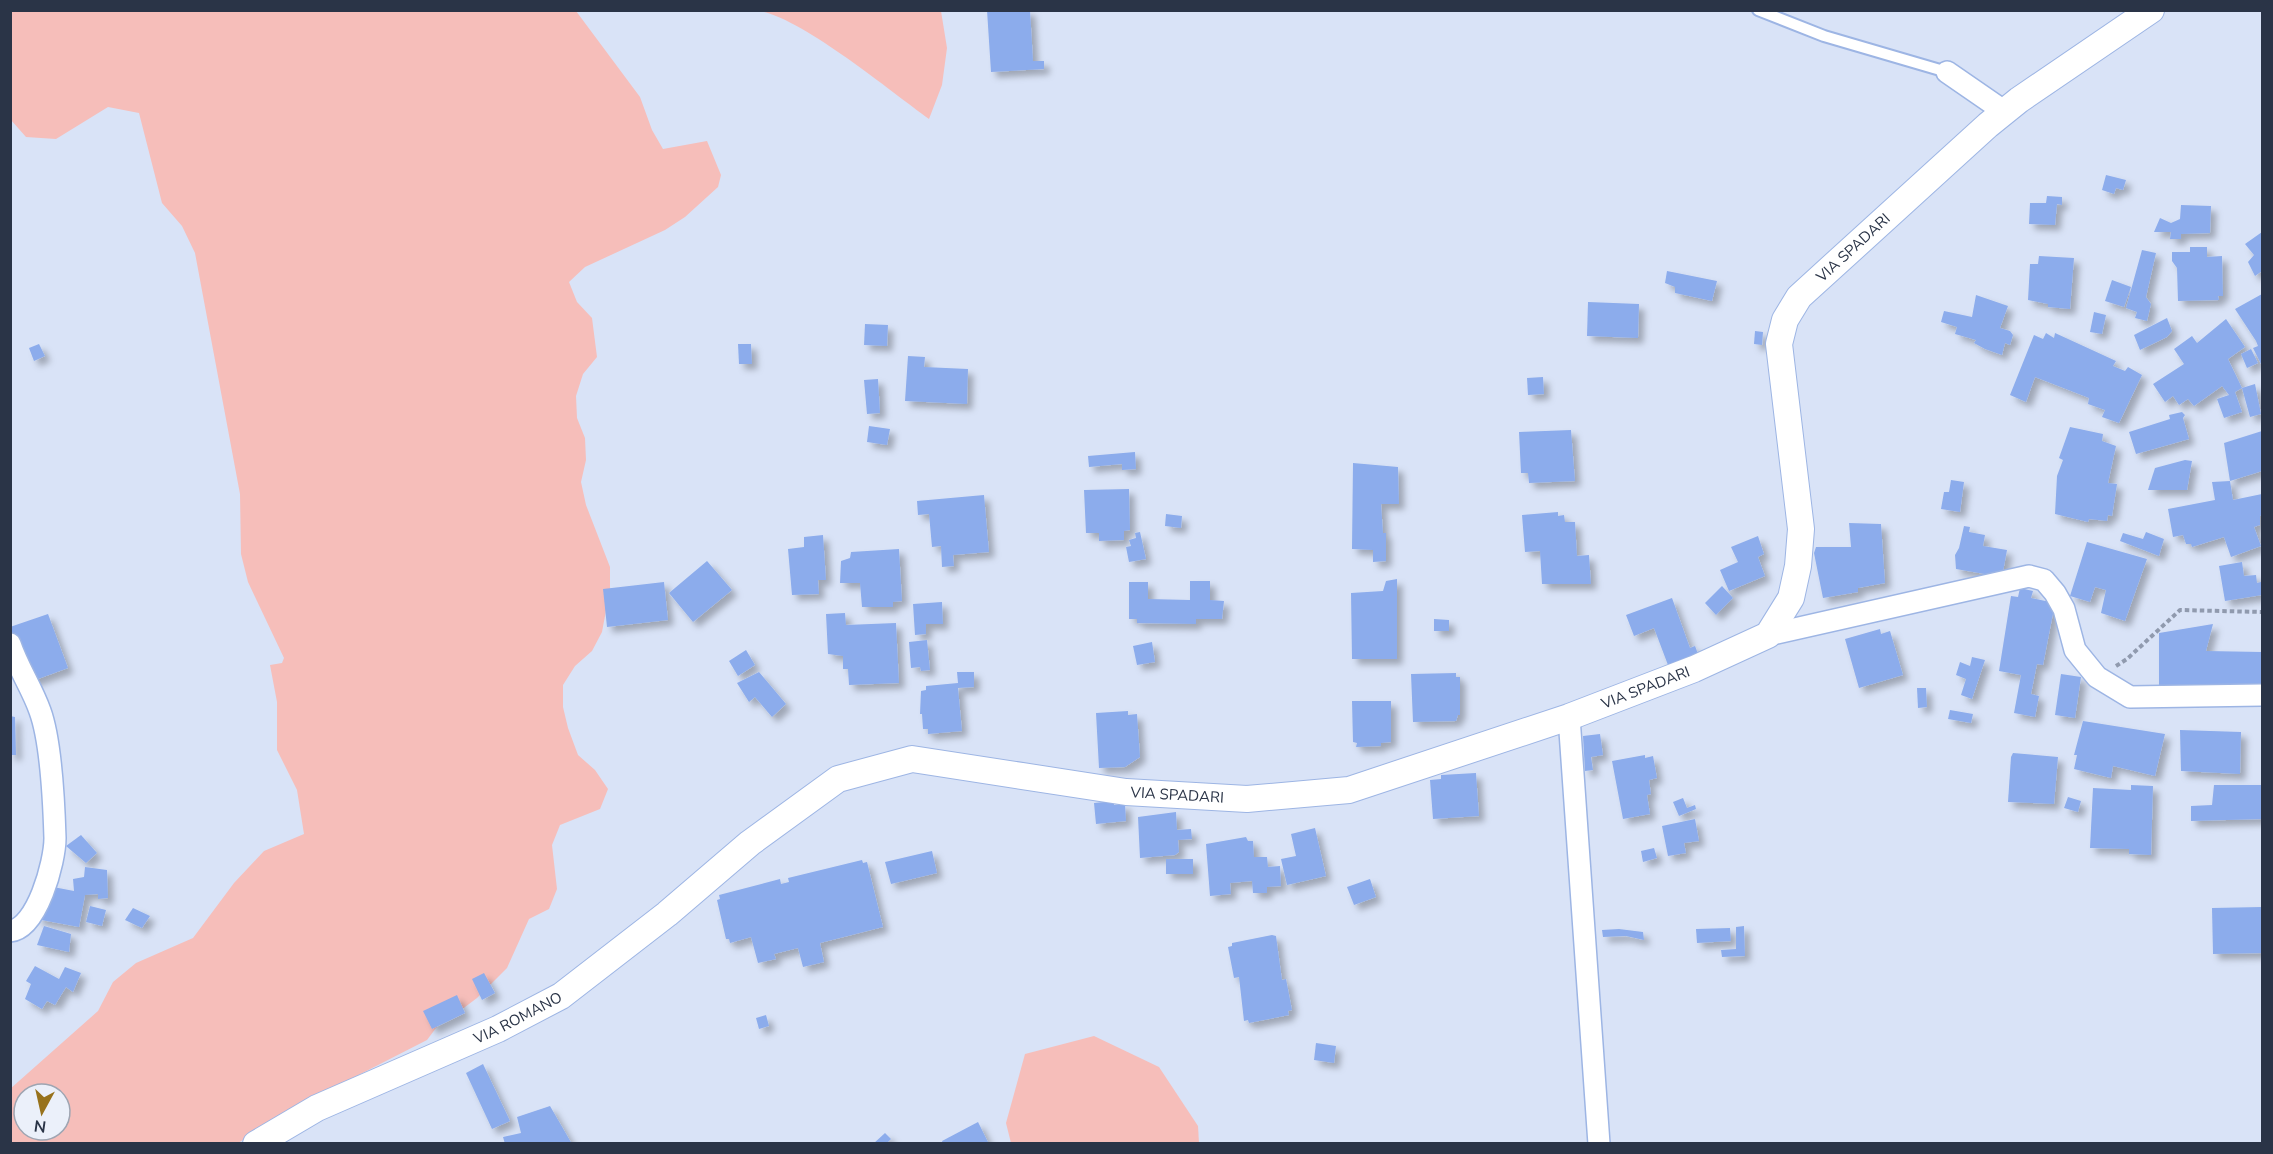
<svg xmlns="http://www.w3.org/2000/svg" width="2273" height="1154" font-family="'Nunito Sans',sans-serif">
<defs>
<filter id="shadow"><feDropShadow dx="5.5" dy="5.5" stdDeviation="3" flood-color="#0004"/></filter>
</defs>
<rect width="100%" height="100%" fill="#d9e3f7"/>
<g fill="#f6beba" fill-rule="evenodd">
<path d="M11,11H576L640,97L652,130L663,149L707,141L721,175L718,187L685,217L665,230L585,267L569,282L577,302L592,318L597,357L583,374L576,396L577,418L585,438L586,460L581,482L586,505L610,567V589L602,632L592,651L575,666L563,685V707L568,728L578,755L595,770L608,789L600,809L560,825L552,845L557,889L549,909L529,919L507,968L477,998L461,1010L445,1016L427,1040L296,1107L238,1143H11L10,1089L98,1011L113,982L136,963L193,938L234,883L264,851L304,834L297,790L277,750V702L270,665L282,663L284,658L248,582L241,554L240,494L195,253L182,226L162,203L139,113L108,107L56,139L26,137L11,120ZM24,1094H60V1130H24Z"/>
<path d="M759,11H941L947,48L942,85L929,119C890,91 802,18 759,11Z"/>
<path d="M1094,1036L1159,1067L1198,1126L1199,1143H1011L1006,1123L1025,1054Z"/>
</g>
<g fill="#8cacec" filter="url(#shadow)">
<path d="M987,10H1030L1033,61H1044V69L991,72Z"/>
<path d="M2106,175L2126,180L2123,190L2116,188L2114,194L2102,190Z"/>
<path d="M2047,196L2062,197V205L2057,204L2055,225L2029,224L2030,203H2046Z"/>
<path d="M2181,205L2211,206L2210,233L2181,234V239H2170L2171,232H2154L2160,218L2171,223L2180,219Z"/>
<path d="M2262,232V271L2255,276L2248,262L2254,255L2245,244Z"/>
<path d="M2190,247H2207V257L2222,256L2223,296H2218L2219,300L2178,301L2177,268L2172,261V252H2190Z"/>
<path d="M2142,250L2156,253L2146,297L2151,304L2147,321L2135,318L2137,312L2126,308Z"/>
<path d="M2039,256L2074,258L2070,309L2048,307V304L2028,300L2030,264H2038Z"/>
<path d="M1667,271L1717,281L1712,301L1675,293V287L1665,283Z"/>
<path d="M2112,280L2131,287L2124,307L2105,301Z"/>
<path d="M2262,294V366L2253,348L2258,346L2256,341L2235,309Z"/>
<path d="M1976,295L2008,306L2000,328L2010,331L2013,335L2010,345L2005,343L2002,355L1985,349L1974,343L1976,340L1955,334L1957,327L1941,322L1944,311L1972,317Z"/>
<path d="M1588,302L1639,304L1638,338L1587,336Z"/>
<path d="M2094,312L2106,315L2102,334L2090,332Z"/>
<path d="M2167,318L2172,331L2167,337L2140,350L2134,335Z"/>
<path d="M2226,319L2245,347L2228,359L2242,388L2255,384L2261,414L2250,417L2242,388L2235,392L2242,412L2224,418L2217,399L2229,395L2222,386L2194,406L2188,399L2179,405L2173,396L2165,402L2153,384L2184,364L2174,349L2192,336L2197,343Z"/>
<path d="M865,324L888,325L887,346L864,345Z"/>
<path d="M1755,331L1763,332L1762,345L1754,344Z"/>
<path d="M2046,333L2054,338L2055,333L2116,361L2113,366L2125,371L2128,367L2142,375L2119,423L2102,417L2105,410L2088,404L2089,398L2035,377L2026,402L2010,395L2034,335L2043,339Z"/>
<path d="M39,344L45,356L34,361L29,348Z"/>
<path d="M738,344H751L752,364H739Z"/>
<path d="M2251,349L2258,363L2247,368L2241,354Z"/>
<path d="M908,356L925,357L924,367L968,369L967,404L905,401Z"/>
<path d="M1543,377L1544,394L1528,395L1527,378Z"/>
<path d="M878,379L880,413L867,414L864,380Z"/>
<path d="M2182,412L2185,415L2183,418L2189,439L2136,454L2129,432L2170,419L2169,415Z"/>
<path d="M869,426L890,429L887,445L867,442Z"/>
<path d="M2070,427L2103,434L2102,441L2116,446L2108,483L2117,484L2112,516L2108,515L2107,521L2089,519L2088,522L2055,514L2057,476L2063,460L2059,458Z"/>
<path d="M1571,430L1575,481L1529,483L1528,473H1521L1519,432Z"/>
<path d="M2262,431V471L2230,481L2224,443Z"/>
<path d="M1135,452L1136,469L1122,470V464L1089,467L1088,456Z"/>
<path d="M2185,460L2192,461L2187,490H2148L2155,468Z"/>
<path d="M1353,463L1398,467L1399,504H1381L1383,533H1386V561L1373,562V550L1352,549Z"/>
<path d="M1951,480L1964,482L1960,512L1941,509L1944,492H1949Z"/>
<path d="M2230,481L2233,500L2262,494V515L2260,516V525L2254,527L2261,546L2231,557L2224,537L2192,547L2191,544H2186L2183,535L2173,537L2168,509L2215,500L2212,482Z"/>
<path d="M1129,489L1130,530L1124,531V540L1099,541V533H1086L1084,490Z"/>
<path d="M984,495L989,552L953,555L954,566L942,567L941,546L932,547L929,514L918,515L917,501Z"/>
<path d="M1558,512V516L1564,515L1565,522H1575L1577,556L1589,555L1591,584H1542L1540,551L1525,552L1522,515Z"/>
<path d="M1166,514L1182,516L1181,528L1165,526Z"/>
<path d="M1849,523L1881,524L1885,583L1858,588V592L1823,598L1814,553L1816,547H1851Z"/>
<path d="M1964,526L1970,527L1969,532L1985,535L1983,546L2007,550L2002,577L1956,569L1955,555L1959,548Z"/>
<path d="M1140,532L1146,559L1129,562L1126,547L1131,546L1129,540L1136,538L1135,533Z"/>
<path d="M2146,532L2164,539L2159,556L2120,541L2123,533L2143,539Z"/>
<path d="M823,535L826,580H818L819,594L792,595L788,549L804,547V537Z"/>
<path d="M1758,536L1764,554L1758,557L1765,576L1729,591L1720,570L1738,562L1731,547Z"/>
<path d="M2087,542L2147,559L2125,621L2101,613L2106,590L2095,587L2090,602L2070,596Z"/>
<path d="M899,549L902,601L893,602V607H862L860,583H840L841,561L850,558L851,552Z"/>
<path d="M707,561L732,590L693,622L669,593Z"/>
<path d="M2242,562L2244,576L2256,575L2257,583L2261,582L2262,595L2225,601L2219,566Z"/>
<path d="M1397,579V659H1352L1351,593L1383,591L1386,581Z"/>
<path d="M1190,581H1210V600L1224,601L1222,619H1196V624L1137,623V619H1129V582H1148V599L1190,600Z"/>
<path d="M664,582L668,620L607,627L603,589Z"/>
<path d="M1722,586L1733,598L1716,615L1705,603Z"/>
<path d="M2020,588L2033,591L2031,598L2055,603L2043,665L2037,664L2031,694L2039,696L2035,717L2014,713L2021,675L1999,671L2011,596L2018,597Z"/>
<path d="M1672,598L1690,648L1695,646L1698,654L1668,665L1654,628L1634,636L1626,615Z"/>
<path d="M942,602L943,624H926V634L915,635L913,604Z"/>
<path d="M845,613L846,625L896,623L899,683L849,685L848,669H843V656L828,654L826,614Z"/>
<path d="M48,614L68,668L27,683L10,636V627Z"/>
<path d="M1434,619L1449,620V631H1434Z"/>
<path d="M2213,624L2206,651L2262,652V686H2159V633Z"/>
<path d="M1880,629L1881,634L1890,631L1903,675L1859,688L1845,639Z"/>
<path d="M927,640L930,670L921,671L920,667L911,668L909,642Z"/>
<path d="M1152,642L1155,662L1137,665L1133,646Z"/>
<path d="M746,650L755,665L738,676L729,661Z"/>
<path d="M1972,657L1985,660L1972,699L1961,695L1966,679L1956,675L1960,662L1970,666Z"/>
<path d="M759,672L786,704L772,717L755,697L749,702L737,683Z"/>
<path d="M957,672H974V687L958,688L962,731L928,734V729H923L922,714H920L921,691L926,690V686L958,683Z"/>
<path d="M1456,673V677H1460V715H1458L1456,721L1413,722L1411,674Z"/>
<path d="M2061,674L2081,677L2075,718L2055,715Z"/>
<path d="M1917,688H1926L1927,707L1918,708Z"/>
<path d="M1352,701H1391V742L1381,743V746L1356,747L1357,743L1353,742Z"/>
<path d="M1950,710L1973,714L1971,723L1948,719Z"/>
<path d="M1128,711V715L1137,714L1140,757L1125,767L1099,768L1096,713Z"/>
<path d="M10,716L15,717L16,755H10Z"/>
<path d="M2083,721L2165,734L2155,776L2113,766L2111,778L2074,769L2077,755H2074Z"/>
<path d="M2180,730L2241,732L2240,774L2181,771Z"/>
<path d="M1600,734L1603,755L1591,757L1593,770L1585,771L1583,736Z"/>
<path d="M2013,753L2058,757L2054,804L2008,802L2011,757Z"/>
<path d="M1645,755V758L1653,756L1657,778L1649,780L1651,794L1647,795L1650,814L1623,819L1612,761Z"/>
<path d="M1476,773L1479,816L1433,819L1430,780L1441,779V775Z"/>
<path d="M2131,785L2153,786L2151,855L2129,854V849L2090,848L2093,788L2131,790Z"/>
<path d="M2214,785H2262V819L2191,821V806L2212,805Z"/>
<path d="M2068,797L2081,801L2078,812L2064,808Z"/>
<path d="M1683,798L1687,808L1695,805L1696,809L1679,816L1673,802Z"/>
<path d="M1114,801V805L1125,804L1126,821L1096,824L1094,803Z"/>
<path d="M1176,812L1177,830L1191,829L1192,839L1178,840L1179,852L1175,855L1140,858L1138,817Z"/>
<path d="M1695,819L1699,841L1684,843L1686,853L1668,856L1662,826Z"/>
<path d="M1315,828L1326,876L1287,885L1281,859L1296,856L1291,834Z"/>
<path d="M81,835L97,853L86,863L66,846Z"/>
<path d="M1246,837L1248,841H1253L1254,857H1267L1268,867L1280,866L1281,886L1267,887V893H1253L1252,881L1230,883L1231,894L1210,896L1206,844Z"/>
<path d="M1654,848L1657,858L1643,862L1641,851Z"/>
<path d="M932,851L937,873L891,884L885,862Z"/>
<rect x="1166" y="859" width="27" height="15"/>
<path d="M862,860L863,863L867,862L883,927L820,943L824,962L803,967L798,948L774,954L776,959L758,963L751,937L730,943L729,939H726L717,900L720,899L719,895L780,879L781,884L789,882L788,878Z"/>
<path d="M85,867L107,870L108,898L98,899V894L85,895L79,927L36,919L48,886L74,891L73,879L84,877Z"/>
<path d="M1370,879L1376,897L1354,905L1347,887Z"/>
<path d="M90,906L106,910L102,926L86,922Z"/>
<path d="M2262,907V953L2213,954L2212,908Z"/>
<path d="M133,908L150,916L142,928L125,920Z"/>
<path d="M44,926L71,934L69,952L37,945Z"/>
<path d="M1744,926L1745,956L1722,957L1721,950L1736,949V927Z"/>
<path d="M1730,928L1731,941L1697,943L1696,929Z"/>
<path d="M1619,929L1643,932L1644,940L1626,936L1603,937L1602,930Z"/>
<path d="M1272,935L1276,936L1282,980L1286,979L1292,1010L1288,1011L1289,1015L1249,1023L1248,1020L1244,1021L1239,977L1234,978L1228,947L1232,946V943Z"/>
<path d="M35,966L59,979L65,967L81,973L73,992L66,987L55,1005L47,1001L42,1009L25,999L31,984L26,981Z"/>
<path d="M484,973L495,993L482,1000L472,979Z"/>
<path d="M457,995L465,1013L432,1029L423,1011Z"/>
<path d="M766,1015L769,1026L759,1029L756,1018Z"/>
<path d="M1316,1043L1336,1046L1334,1063L1314,1060Z"/>
<path d="M483,1064L510,1121L492,1129L466,1073Z"/>
<path d="M550,1106L572,1144H505L503,1137L521,1133L517,1117Z"/>
<path d="M978,1122L989,1144H943L942,1141Z"/>
<path d="M885,1133L891,1139L886,1144H873Z"/>
</g>
<g fill="none" stroke-linecap="round" stroke-linejoin="round">
<defs>
<path id="service" d="M1758,10L1824,36L1947,72"/>
<g id="minor">
<path d="M1947,72L2005,112"/>
<path d="M1768,635L2029,576L2044,580L2055,593L2064,609L2075,650L2097,677L2130,697L2262,695"/>
<path d="M10,644C18,668 32,688 40,711C51,741 54,805 55,838C55,862 37,929 10,931"/>
<path d="M1569,717L1599,1144"/>
</g>
<g id="tertiary">
<path id="s1" d="M256,1144L317,1108L498,1029L561,996L667,914L750,843L838,779L912,759L1126,792L1247,799L1349,790L1569,717L1694,669L1768,635L1791,598L1798,566L1801,529L1779,344L1785,320L1799,297L1988,125L2019,100L2151,10"/>
</g>
</defs>
<use href="#service" stroke="#9db5e4" stroke-width="14"/>
<use href="#minor" stroke="#9db5e4" stroke-width="24"/>
<use href="#tertiary" stroke="#9db5e4" stroke-width="28"/>
<path stroke="#909aae" stroke-width="4" stroke-dasharray="4.5 3" stroke-linecap="butt" d="M2116,666L2127,659L2180,610L2262,612"/>
<use href="#service" stroke="#fff" stroke-width="10"/>
<use href="#minor" stroke="#fff" stroke-width="21"/>
<use href="#tertiary" stroke="#fff" stroke-width="26"/>
</g>
<g text-anchor="middle" dominant-baseline="central" stroke-width="6" stroke-linejoin="round" paint-order="stroke">
<g font-size="15" fill="#2a3447" stroke="#ebf0fa">
<text stroke="none"><textPath href="#s1" startOffset="2080">VIA SPADARI</textPath></text>
<text stroke="none"><textPath href="#s1" startOffset="1522">VIA SPADARI</textPath></text>
<text stroke="none"><textPath href="#s1" startOffset="1036">VIA SPADARI</textPath></text>
<text stroke="none"><textPath href="#s1" startOffset="291">VIA ROMANO</textPath></text>
</g>
</g>
<rect width="2273" height="1154" fill="none" stroke="#2a3447" stroke-width="24"/>
<g transform="translate(42 1112) rotate(188)"><circle r="28" fill="#ebf0fa" stroke="#9ea5b2" stroke-width="1.5"/>
<path d="M0-4.5L10 22L0 15L-10 22Z" fill="#97721c"/>
<text y="-9" font-size="16" font-weight="bold" text-anchor="middle" fill="#2a3447">N</text>
</g>
</svg>
